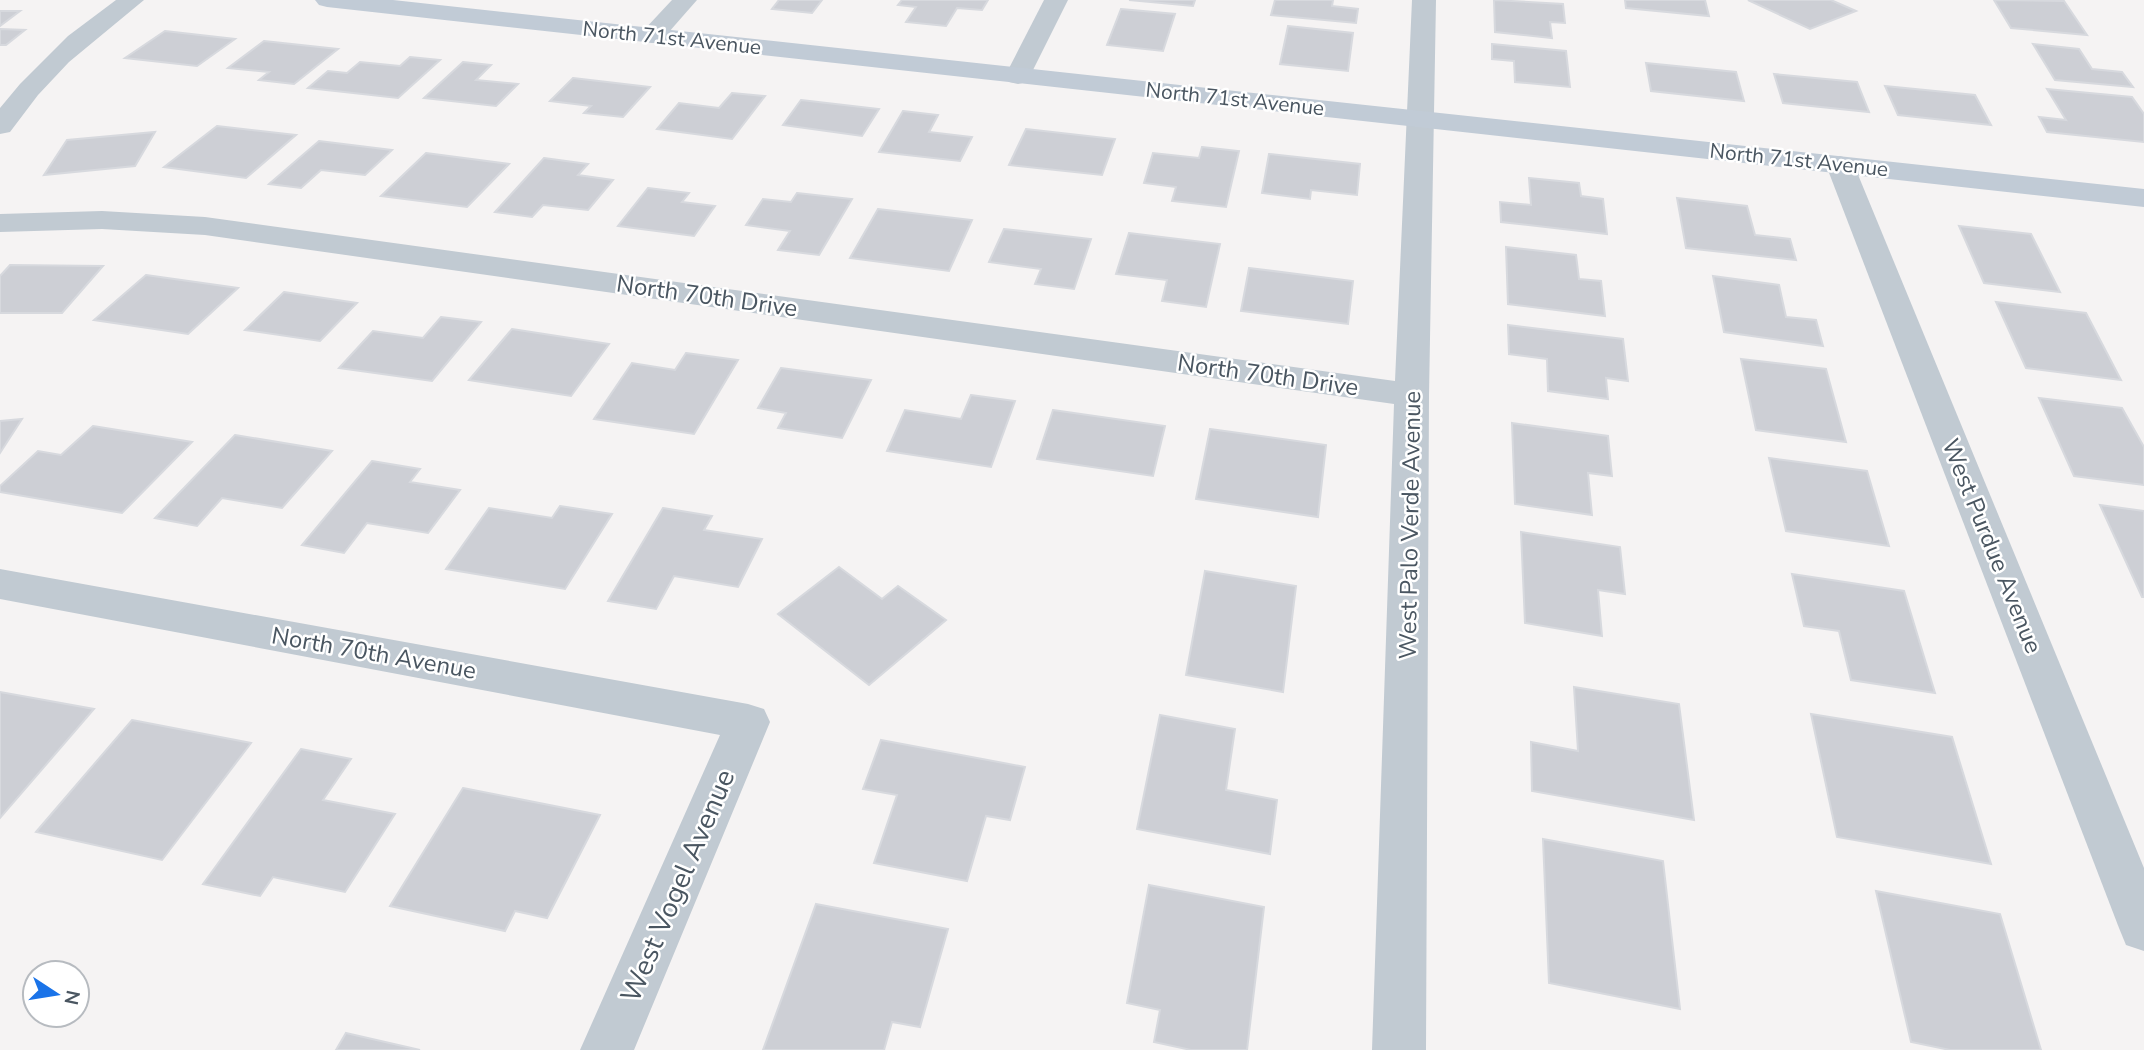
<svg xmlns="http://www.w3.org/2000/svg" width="2144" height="1050" font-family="'Nunito Sans',sans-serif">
<rect width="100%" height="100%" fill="#f5f3f3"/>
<g fill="#cdcfd5" stroke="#d7d9de" stroke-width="2">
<path d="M779,0H822L812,13L772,9Z"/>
<path d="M902,0H988L982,10L957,8L946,26L906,22L916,7L898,5Z"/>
<path d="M1129,0H1195L1193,6Z"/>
<path d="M1275,0H1333L1332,6L1358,9L1356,23L1271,15Z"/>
<path d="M1494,0L1563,4L1565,23L1550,22L1552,38L1495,32Z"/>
<path d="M1625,0H1705L1709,16L1626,8Z"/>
<path d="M1748,0H1831L1856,11L1810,29Z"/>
<path d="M1994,0L2064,1L2087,35L2011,28Z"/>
<path d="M1121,9L1175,14L1163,51L1107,45Z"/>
<path d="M0,11H20L0,26Z"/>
<path d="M1288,26L1353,33L1348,71L1280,64Z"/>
<path d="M0,29L25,30L6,45H0Z"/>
<path d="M165,31L235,39L197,66L125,58Z"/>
<path d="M264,41L338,49L294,84L259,80L269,72L228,68Z"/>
<path d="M1492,44L1566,51L1570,87L1515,82L1514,61L1492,59Z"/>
<path d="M2033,44L2079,49L2092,69L2122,72L2133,87L2055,80Z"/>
<path d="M410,57L440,60L398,98L308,88L328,71L347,73L360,62L400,66Z"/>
<path d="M463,62L491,65L476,80L518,84L496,106L424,98Z"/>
<path d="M1646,63L1736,72L1744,101L1651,91Z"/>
<path d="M1774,74L1857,82L1869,112L1783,103Z"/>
<path d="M573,78L650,87L623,117L584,113L591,106L550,101Z"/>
<path d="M1885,86L1975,95L1991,125L1898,115Z"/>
<path d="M2047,89L2132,97L2144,114V142L2047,132L2039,117L2066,120Z"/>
<path d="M732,93L765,96L732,139L657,129L679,103L719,108Z"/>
<path d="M801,100L879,109L862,136L783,125Z"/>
<path d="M903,111L938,115L929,132L972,137L960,161L879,152Z"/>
<path d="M217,126L296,135L246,178L164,167Z"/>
<path d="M1026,129L1115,139L1102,175L1009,165Z"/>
<path d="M155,132L135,166L44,175L67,140Z"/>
<path d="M319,141L392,150L365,175L321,170L301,188L269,184Z"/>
<path d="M1202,147L1239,151L1226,207L1172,201L1176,187L1144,183L1153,153L1199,158Z"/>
<path d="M426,153L509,164L467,207L381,196Z"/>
<path d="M1269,154L1360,164L1357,195L1311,190L1310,199L1262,193Z"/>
<path d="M544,158L588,164L578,175L613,180L588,210L543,205L532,217L495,212Z"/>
<path d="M1529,178L1579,183L1581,196L1603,199L1607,234L1501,222L1500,202L1531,205Z"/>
<path d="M648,188L689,193L682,202L715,206L694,236L618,226Z"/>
<path d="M797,193L852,199L819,255L778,250L790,231L746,225L763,199L791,202Z"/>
<path d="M1677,198L1747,206L1755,235L1790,239L1796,260L1686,248Z"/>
<path d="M878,209L972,220L949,271L850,258Z"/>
<path d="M1959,226L2031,234L2060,292L1984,283Z"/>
<path d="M1004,229L1091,239L1074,289L1035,284L1041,269L989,262Z"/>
<path d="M1129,233L1220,244L1206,307L1162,301L1167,280L1116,274Z"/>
<path d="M1506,247L1576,255L1579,279L1601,281L1605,316L1508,304Z"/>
<path d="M10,265L103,266L62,313H0V276Z"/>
<path d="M1249,268L1353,281L1348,324L1241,311Z"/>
<path d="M146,275L238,288L188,334L94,320Z"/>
<path d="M1713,276L1779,285L1786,317L1816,320L1823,346L1724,332Z"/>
<path d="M284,292L357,303L320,341L245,330Z"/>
<path d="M1996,302L2086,313L2121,380L2026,368Z"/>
<path d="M441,317L481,322L432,381L339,368L373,331L423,338Z"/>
<path d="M1508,325L1623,339L1628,381L1606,378L1608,399L1548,391L1547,359L1509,354Z"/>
<path d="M512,329L609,344L571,396L469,380Z"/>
<path d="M686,353L738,360L694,434L594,419L632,363L675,370Z"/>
<path d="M1741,359L1826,369L1846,442L1756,430Z"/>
<path d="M781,368L871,380L842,438L778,428L786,413L758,408Z"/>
<path d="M971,395L1015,401L991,467L887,451L905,410L961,419Z"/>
<path d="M2039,398L2122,408L2144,447V485L2074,476Z"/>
<path d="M1053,410L1165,426L1153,476L1037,459Z"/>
<path d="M22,419L0,453V421Z"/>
<path d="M1512,423L1608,436L1612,476L1588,473L1592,515L1515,504Z"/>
<path d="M93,426L192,442L122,513L0,492V486L38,451L61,455Z"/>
<path d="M1210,429L1326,445L1318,517L1196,499Z"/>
<path d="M235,435L332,451L282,508L222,498L197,526L155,518Z"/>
<path d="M1769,458L1867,471L1889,546L1786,531Z"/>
<path d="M372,461L420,469L410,482L460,490L428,533L367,523L344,553L302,545Z"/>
<path d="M2100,505L2144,511V597H2142Z"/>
<path d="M560,506L612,514L565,589L446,569L489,508L552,518Z"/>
<path d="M663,508L712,516L704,530L762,539L738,587L674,576L656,609L608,601Z"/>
<path d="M1521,532L1620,547L1625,594L1598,590L1602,636L1525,623Z"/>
<path d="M839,567L882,599L898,586L946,620L869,685L778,614Z"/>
<path d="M1205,571L1296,586L1283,692L1186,675Z"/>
<path d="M1792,574L1904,591L1935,693L1851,680L1839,631L1804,626Z"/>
<path d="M1574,687L1679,704L1694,820L1532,791L1531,742L1578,751Z"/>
<path d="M0,692L94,709L0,818Z"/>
<path d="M1811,714L1952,737L1991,864L1837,837Z"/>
<path d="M1160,715L1235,729L1226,790L1277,800L1270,854L1137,829Z"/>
<path d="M132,720L251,743L162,860L36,832Z"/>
<path d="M881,740L1025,767L1010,820L986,816L967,881L874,863L897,795L863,789Z"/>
<path d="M301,749L351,759L323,800L395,814L345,892L273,877L260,896L203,884Z"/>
<path d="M463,788L600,815L547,918L515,911L505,931L390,906Z"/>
<path d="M1543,839L1663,861L1680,1009L1549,983Z"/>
<path d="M1149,885L1264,907L1247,1050H1191L1154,1042L1160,1010L1127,1003Z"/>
<path d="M1876,891L2000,914L2041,1050H1950L1911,1042Z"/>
<path d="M816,904L948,929L920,1027L892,1022L884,1050H763Z"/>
<path d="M346,1033L420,1050H336Z"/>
</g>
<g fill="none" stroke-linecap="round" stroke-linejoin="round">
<g fill="#c1cad2" fill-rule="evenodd">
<path d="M116,0H144L69,62L38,95L10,132L0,134V108L20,84L68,36Z"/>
<path d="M672,0H697L661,41L652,43L643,41L640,36L643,31Z"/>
<path d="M1044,0H1068L1027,82L1018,84L1009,82L1005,76Z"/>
<path d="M1412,0H1436L1429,395L1426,1050H1372L1394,404L205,235L102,229L0,232V214L102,211L205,217L1395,381Z"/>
<path d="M1840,156L1850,159L1854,165L2144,868V951L2126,945L2119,928L1826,165L1830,159Z"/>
<path d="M0,569L748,704L764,709L770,722L634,1050H580L720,735L0,599Z"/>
</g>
<path fill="#c1cbd6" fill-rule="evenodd" d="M315,0H393L2144,189V207L327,7L319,5Z"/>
</g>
<g text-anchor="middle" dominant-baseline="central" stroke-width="5" stroke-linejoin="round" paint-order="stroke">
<g font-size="21" fill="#4a5661" stroke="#fff">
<text transform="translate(672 38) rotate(6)">North 71st Avenue</text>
<text transform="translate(1235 99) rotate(6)">North 71st Avenue</text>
<text transform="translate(1799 160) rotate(6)">North 71st Avenue</text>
</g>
<g font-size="24" fill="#4a5661" stroke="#fff">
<text transform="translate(707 296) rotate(8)">North 70th Drive</text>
<text transform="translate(1268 375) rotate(8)">North 70th Drive</text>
<text transform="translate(1410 525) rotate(-89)">West Palo Verde Avenue</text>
<text transform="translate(1992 546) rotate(68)">West Purdue Avenue</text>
<text transform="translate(374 653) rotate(10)">North 70th Avenue</text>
</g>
<g font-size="28" fill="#4a5661" stroke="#fff">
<text transform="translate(678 886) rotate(-67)">West Vogel Avenue</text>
</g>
</g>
<g transform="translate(56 994) rotate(102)"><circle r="33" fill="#ffffff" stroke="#b7bbc0" stroke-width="2"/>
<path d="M0-5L12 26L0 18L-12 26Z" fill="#1a73e8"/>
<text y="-10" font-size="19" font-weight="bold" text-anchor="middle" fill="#4a5661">N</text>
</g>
</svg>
